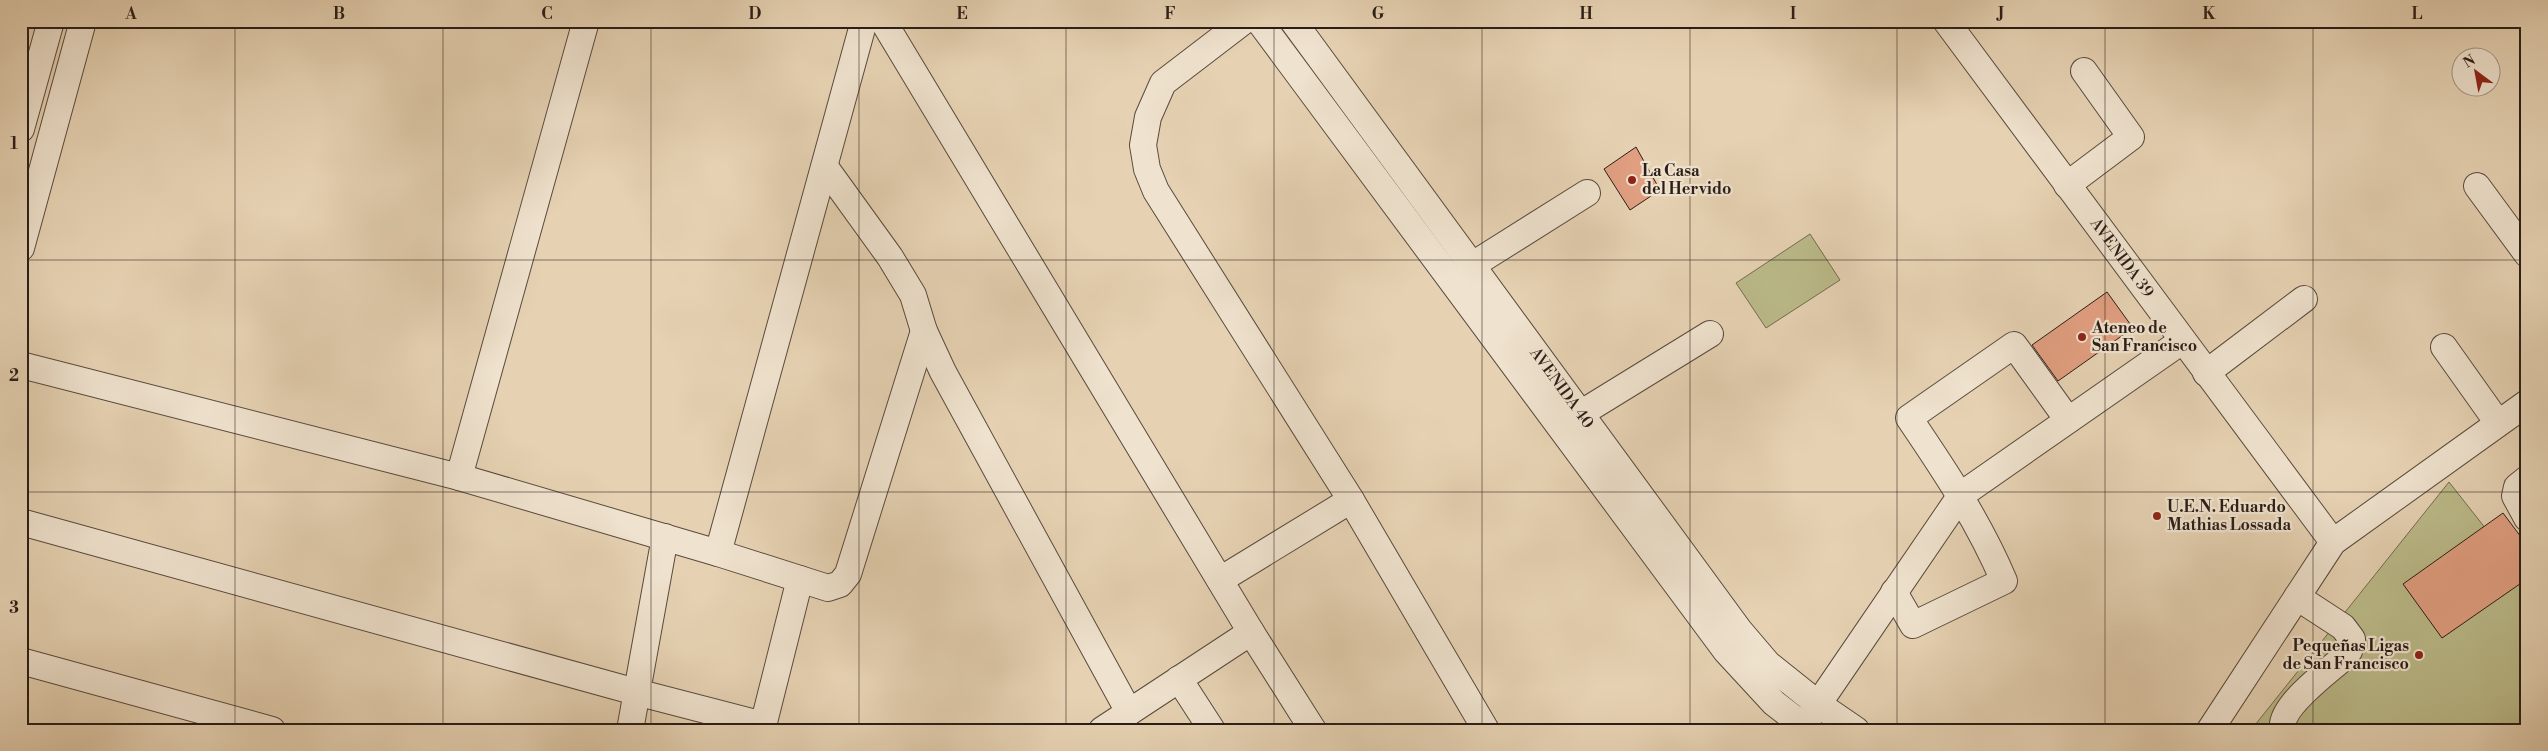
<svg xmlns="http://www.w3.org/2000/svg" width="2548" height="751" font-family="'Libre Bodoni',serif">
<rect width="100%" height="100%" fill="#e6d2b3"/>
<filter id="stains"><feTurbulence type="fractalNoise" baseFrequency=".004" numOctaves="4"/><feColorMatrix values="0 0 0 0 .2 0 0 0 0 .09 0 0 0 0 .02 0 0 0 .5 -.17"/></filter>
<radialGradient id="worn" r=".72"><stop offset=".6" stop-color="#630" stop-opacity="0"/><stop offset="1" stop-color="#630" stop-opacity=".3"/></radialGradient>
<g fill="#bbba89" stroke="#726c50">
<path d="M1810,234L1840,280L1766,328L1736,283Z"/>
<path d="M2449,482L2527,581V730H2251Z"/>
</g>
<g fill="#e19f81" stroke="#2a1d17">
<path d="M1636,147L1660,190L1630,210L1604,169Z"/>
<path d="M2107,292L2133,328L2058,381L2032,345Z"/>
<path d="M2503,513L2527,545V579L2442,638L2403,584Z"/>
</g>
<g fill="none" stroke-linecap="round" stroke-linejoin="round">
<defs>
<g id="minor">
<path d="M883,21L1251,632L1313,730"/>
<path d="M1244,21L1163,83L1148,117L1143,145L1147,169L1156,191L1351,500L1486,730"/>
<path d="M1259,21L1726,651L1774,703L1809,730"/>
<path id="s1" d="M1293,21L1739,630L1768,664L1818,704L1856,730"/>
<path id="s2" d="M1946,21L2333,542"/>
<path d="M21,129L51,21"/>
<path d="M825,167L890,257L913,295L924,331L943,372L1129,712"/>
<path d="M2067,185L2131,137L2084,71"/>
<path d="M2477,186L2527,254"/>
<path d="M21,248L83,21"/>
<path d="M1471,266L1587,193"/>
<path d="M2444,347L2498,423"/>
<path d="M21,365L459,477L586,21"/>
<path d="M2206,373L2304,299"/>
<path d="M1580,414L1710,334"/>
<path d="M459,477L718,553L828,588L840,584L848,574L924,331"/>
<path d="M2527,479L2517,487L2515,496L2527,518"/>
<path d="M21,522L636,692L763,725"/>
<path d="M718,553L864,21"/>
<path d="M1220,580L1351,500"/>
<path d="M1894,592L1913,625L2004,581C1979,522 1945,471 1909,418L2014,345L2068,420"/>
<path d="M21,661L272,730"/>
<path d="M1179,679L1212,730"/>
<path d="M1808,719L1961,495L2182,341"/>
<path d="M630,730L665,537"/>
<path d="M762,730L800,579"/>
<path d="M1102,730L1251,632"/>
<path d="M2210,730L2333,542L2527,403"/>
<path d="M2283,730C2278,708 2326,673 2342,659L2349,651L2352,639L2343,627L2297,597"/>
</g>
</defs>
<use href="#minor" stroke="#594a3e" stroke-width="28"/>
<use href="#minor" stroke="#efe2ce" stroke-width="26"/>
</g>
<path fill="none" stroke="#2a1d17" stroke-width="1" stroke-opacity="0.55" d="M235,21V730M443,21V730M651,21V730M859,21V730M1066,21V730M1274,21V730M1482,21V730M1690,21V730M1897,21V730M2105,21V730M2313,21V730M21,260H2527M21,492H2527"/>
<g fill="#8f2418" stroke="#efe2ce" stroke-width="2">
<circle cx="1632" cy="180" r="5"/>
<circle cx="2082" cy="337" r="5"/>
<circle cx="2157" cy="516" r="5"/>
<circle cx="2419" cy="655" r="5"/>
</g>
<g text-anchor="middle" dominant-baseline="central" stroke-width="4.5" stroke-linejoin="round" paint-order="stroke">
<g font-size="16" font-weight="bold" fill="#2a1d17" stroke="#efe2ce" text-anchor="start">
<text x="1642" y="171">La Casa<tspan x="1642" dy="18">del Hervido</tspan></text>
<text x="2092" y="328">Ateneo de<tspan x="2092" dy="18">San Francisco</tspan></text>
<text x="2167" y="507">U.E.N. Eduardo<tspan x="2167" dy="18">Mathias Lossada</tspan></text>
<text x="2409" y="646" text-anchor="end">Pequeñas Ligas<tspan x="2409" dy="18">de San Francisco</tspan></text>
</g>
<g font-size="16" fill="#2a1d17" stroke="#efe2ce">
<text stroke="none"><textPath href="#s2" startOffset="295">AVENIDA 39</textPath></text>
<text stroke="none"><textPath href="#s1" startOffset="455">AVENIDA 40</textPath></text>
</g>
</g>
<rect width="2548" height="751" fill="none" stroke="#e6d2b3" stroke-width="55"/>
<g transform="translate(2476 72) rotate(328)"><circle r="24" fill="#efe2ce" stroke="#a09385"/>
<path d="M0-4L9 19L0 12L-9 19Z" fill="#8f2418"/>
<text y="-8" font-size="14" font-weight="bold" text-anchor="middle" fill="#2a1d17">N</text>
</g>
<rect x="28" y="28" width="2492" height="696" fill="none" stroke="#2a1d17" stroke-width="2"/>
<g font-size="16" text-anchor="middle" font-weight="bold" fill="#2a1d17">
<text x="131" y="19">A</text>
<text x="339" y="19">B</text>
<text x="547" y="19">C</text>
<text x="755" y="19">D</text>
<text x="962" y="19">E</text>
<text x="1170" y="19">F</text>
<text x="1378" y="19">G</text>
<text x="1586" y="19">H</text>
<text x="1793" y="19">I</text>
<text x="2001" y="19">J</text>
<text x="2209" y="19">K</text>
<text x="2417" y="19">L</text>
<text x="14" y="149">1</text>
<text x="14" y="381">2</text>
<text x="14" y="613">3</text>
</g>
<rect width="100%" height="100%" filter="url(#stains)"/>
<rect width="100%" height="100%" fill="url(#worn)"/>
</svg>
